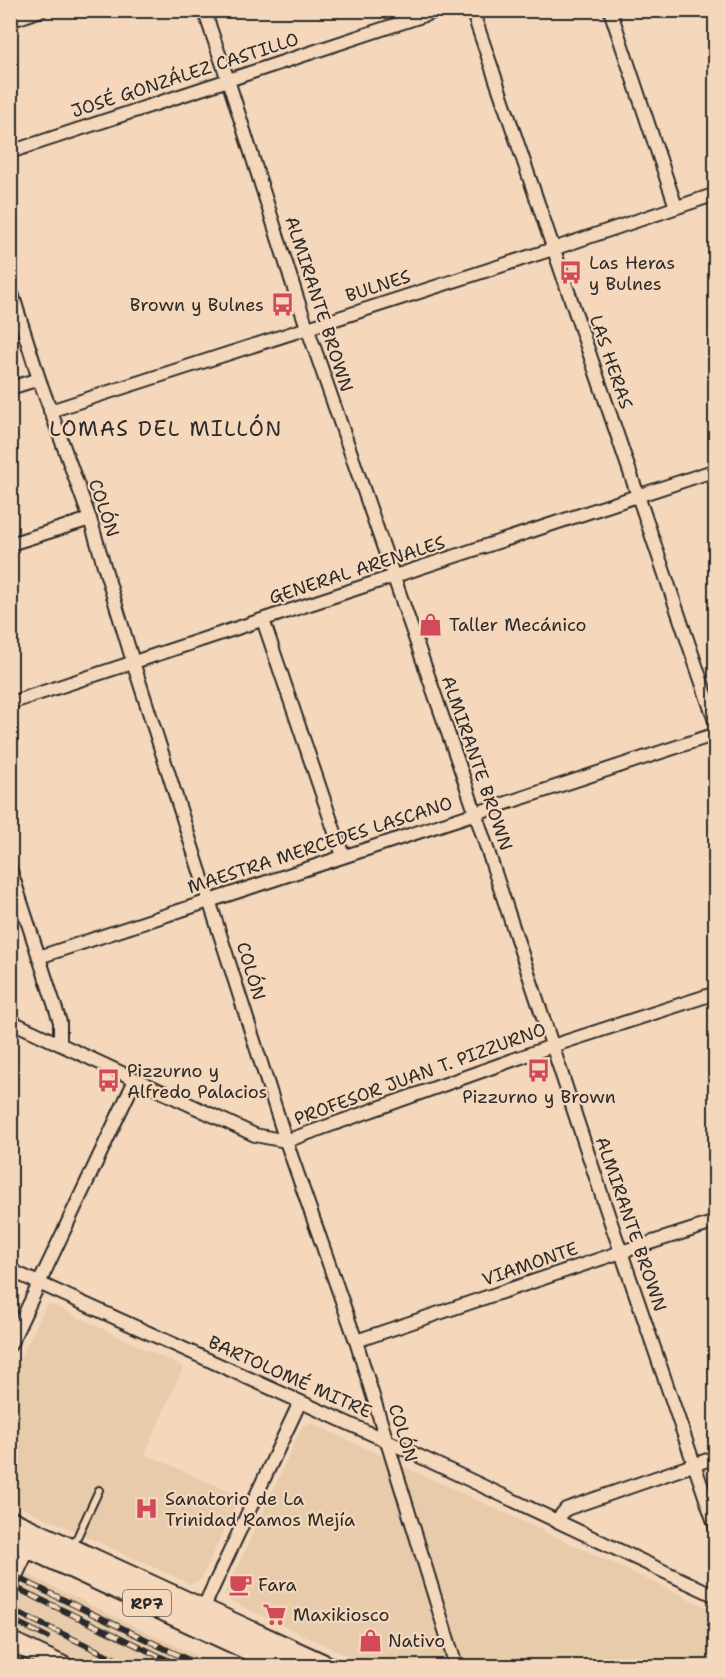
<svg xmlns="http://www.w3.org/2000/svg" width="726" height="1677" font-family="'Shantell Sans',sans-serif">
<rect width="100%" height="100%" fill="#f5d7bb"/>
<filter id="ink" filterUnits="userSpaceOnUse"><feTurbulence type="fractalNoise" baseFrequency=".0167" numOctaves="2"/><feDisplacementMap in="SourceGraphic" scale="12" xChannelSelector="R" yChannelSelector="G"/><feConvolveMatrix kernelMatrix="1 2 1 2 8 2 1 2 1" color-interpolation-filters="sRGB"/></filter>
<g filter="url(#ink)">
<g fill="#e7cbaa">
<path d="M50,1304L183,1367L145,1454L240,1496L201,1579L190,1584L11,1502L10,1379L46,1306Z"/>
<path d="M311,1423L715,1611V1666H368L229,1600L225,1594L303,1425Z"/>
<path d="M10,1566L218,1666H85L11,1630Z"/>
</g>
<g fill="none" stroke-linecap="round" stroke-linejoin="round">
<defs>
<path id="service" d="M73,1546L99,1490"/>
<g id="minor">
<path d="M204,10L228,80L298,301L464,779L610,1220L716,1528"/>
<path d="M472,10L716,724"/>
<path d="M610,10L676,207"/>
<path d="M10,21L41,10"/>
<path d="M10,152L440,10"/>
<path d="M10,287L39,379L90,519L133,662L286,1141L356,1341L456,1666"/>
<path d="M10,388L39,379"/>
<path d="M50,411L553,249L716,194"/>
<path d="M10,544L90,519"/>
<path d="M263,620L343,856"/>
<path d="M10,703L716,470"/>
<path d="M10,868L60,1022V1044"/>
<path d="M39,957L716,734"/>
<path d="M10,1021L255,1135L286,1141L552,1046L716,993"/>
<path d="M10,1270L387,1441L716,1596"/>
<path d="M356,1341L621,1252L716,1222"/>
<path d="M10,1345L135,1080"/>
<path d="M556,1521L566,1509L716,1457"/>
<path d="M10,1589L29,1548"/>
<path d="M200,1615L300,1402"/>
</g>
<path id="secondary" d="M10,1641L63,1666"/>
<g id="primary">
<path d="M10,1521L326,1666"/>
<path d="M10,1539L284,1666"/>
</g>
</defs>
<use href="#service" stroke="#2b2b2b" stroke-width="10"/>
<use href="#minor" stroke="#2b2b2b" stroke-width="16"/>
<use href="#secondary" stroke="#2b2b2b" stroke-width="22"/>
<use href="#primary" stroke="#2b2b2b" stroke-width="24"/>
<use href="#service" stroke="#f5d7bb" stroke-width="6"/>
<use href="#minor" stroke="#f5d7bb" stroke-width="12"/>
<use href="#secondary" stroke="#f5d7bb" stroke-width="18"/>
<use href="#primary" stroke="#f5d7bb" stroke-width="20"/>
<defs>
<g id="rail">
<path d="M10,1574L201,1666"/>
<path d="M10,1585L180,1666"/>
<path d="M10,1609L130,1666"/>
<path d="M10,1619L47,1637"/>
</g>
</defs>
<use href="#rail" stroke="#2b2b2b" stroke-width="6"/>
<use href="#rail" stroke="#f5d7bb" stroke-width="4" stroke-dasharray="11" stroke-linecap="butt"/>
</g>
</g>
<defs>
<symbol id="bus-bare" viewBox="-9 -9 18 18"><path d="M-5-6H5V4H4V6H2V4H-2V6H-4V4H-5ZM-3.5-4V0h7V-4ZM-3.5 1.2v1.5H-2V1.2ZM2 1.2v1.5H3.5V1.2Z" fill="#d1495b" stroke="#f5d7bb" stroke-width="2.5" paint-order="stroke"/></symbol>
<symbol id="shop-bare" viewBox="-9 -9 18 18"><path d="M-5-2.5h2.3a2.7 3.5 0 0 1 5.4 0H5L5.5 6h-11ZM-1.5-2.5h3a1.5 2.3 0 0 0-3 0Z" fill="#d1495b" stroke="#f5d7bb" stroke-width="2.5" paint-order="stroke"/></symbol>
<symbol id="hospital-bare" viewBox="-9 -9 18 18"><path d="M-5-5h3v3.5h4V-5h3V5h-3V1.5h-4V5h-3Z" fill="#d1495b" stroke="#f5d7bb" stroke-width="2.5" paint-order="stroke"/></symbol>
<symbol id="cafe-bare" viewBox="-9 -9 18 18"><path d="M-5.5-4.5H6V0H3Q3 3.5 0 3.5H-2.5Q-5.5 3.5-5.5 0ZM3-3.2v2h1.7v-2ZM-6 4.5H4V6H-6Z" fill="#d1495b" stroke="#f5d7bb" stroke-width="2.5" paint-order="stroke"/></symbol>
<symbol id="supermarket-bare" viewBox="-9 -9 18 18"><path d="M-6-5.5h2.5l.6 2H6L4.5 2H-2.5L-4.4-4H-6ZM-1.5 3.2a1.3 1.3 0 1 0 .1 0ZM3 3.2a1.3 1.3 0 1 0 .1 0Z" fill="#d1495b" stroke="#f5d7bb" stroke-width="2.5" paint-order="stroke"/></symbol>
</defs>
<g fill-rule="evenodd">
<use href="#bus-bare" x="554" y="256" width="33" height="33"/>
<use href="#bus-bare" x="266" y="288" width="33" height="33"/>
<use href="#shop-bare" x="414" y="608" width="33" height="33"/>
<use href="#bus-bare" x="522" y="1054" width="33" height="33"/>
<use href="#bus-bare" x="92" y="1064" width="33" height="33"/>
<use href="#hospital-bare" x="130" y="1492" width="33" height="33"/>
<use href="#cafe-bare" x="224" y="1568" width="33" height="33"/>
<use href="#supermarket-bare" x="258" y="1598" width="33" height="33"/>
<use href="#shop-bare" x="354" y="1624" width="33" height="33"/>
</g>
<g text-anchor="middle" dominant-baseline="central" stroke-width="4.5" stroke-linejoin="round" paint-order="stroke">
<rect fill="#f5d7bb" stroke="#685f56" stroke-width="1.5" x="123" y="1590" width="48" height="26" rx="4.5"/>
<g font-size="16" font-weight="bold" fill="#2b2b2b">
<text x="147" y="1603">RP7</text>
</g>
<g font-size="18" fill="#2b2b2b" stroke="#f5d7bb">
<text transform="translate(185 75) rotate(-18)">JOSÉ GONZÁLEZ CASTILLO</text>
<text transform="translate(378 286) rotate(-18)">BULNES</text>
<text transform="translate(319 304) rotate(72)">ALMIRANTE BROWN</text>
<text transform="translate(611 362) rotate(71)">LAS HERAS</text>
<text transform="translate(104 508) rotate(71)">COLÓN</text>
<text transform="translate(357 570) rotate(-18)">GENERAL ARENALES</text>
<text transform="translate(477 763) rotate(71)">ALMIRANTE BROWN</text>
<text transform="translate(320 845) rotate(-18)">MAESTRA MERCEDES LASCANO</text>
<text transform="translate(251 971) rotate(73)">COLÓN</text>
<text transform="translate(420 1074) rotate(-20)">PROFESOR JUAN T. PIZZURNO</text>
<text transform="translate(631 1224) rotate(71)">ALMIRANTE BROWN</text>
<text transform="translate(530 1264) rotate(-19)">VIAMONTE</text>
<text transform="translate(290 1377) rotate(24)">BARTOLOMÉ MITRE</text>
<text transform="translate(403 1433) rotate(73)">COLÓN</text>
</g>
<g font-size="18" fill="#2b2b2b" stroke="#f5d7bb" text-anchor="start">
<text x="589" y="263">Las Heras<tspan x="589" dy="21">y Bulnes</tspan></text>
<text x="264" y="305" text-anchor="end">Brown y Bulnes</text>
<text x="449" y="625">Taller Mecánico</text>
<text x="127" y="1071">Pizzurno y<tspan x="127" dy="21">Alfredo Palacios</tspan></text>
<text x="539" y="1097" text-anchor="middle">Pizzurno y Brown</text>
<text x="165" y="1499">Sanatorio de La<tspan x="165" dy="21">Trinidad Ramos Mejía</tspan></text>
<text x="258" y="1585">Fara</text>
<text x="293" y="1615">Maxikiosco</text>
<text x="388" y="1641">Nativo</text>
</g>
<g font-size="21" letter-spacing="1.5" fill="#2b2b2b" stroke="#f5d7bb">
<text x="166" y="429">LOMAS DEL MILLÓN</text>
</g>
</g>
<rect width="726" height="1677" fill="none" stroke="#f5d7bb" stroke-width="36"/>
<rect x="18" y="18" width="690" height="1641" fill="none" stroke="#2b2b2b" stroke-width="2" filter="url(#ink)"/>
</svg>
